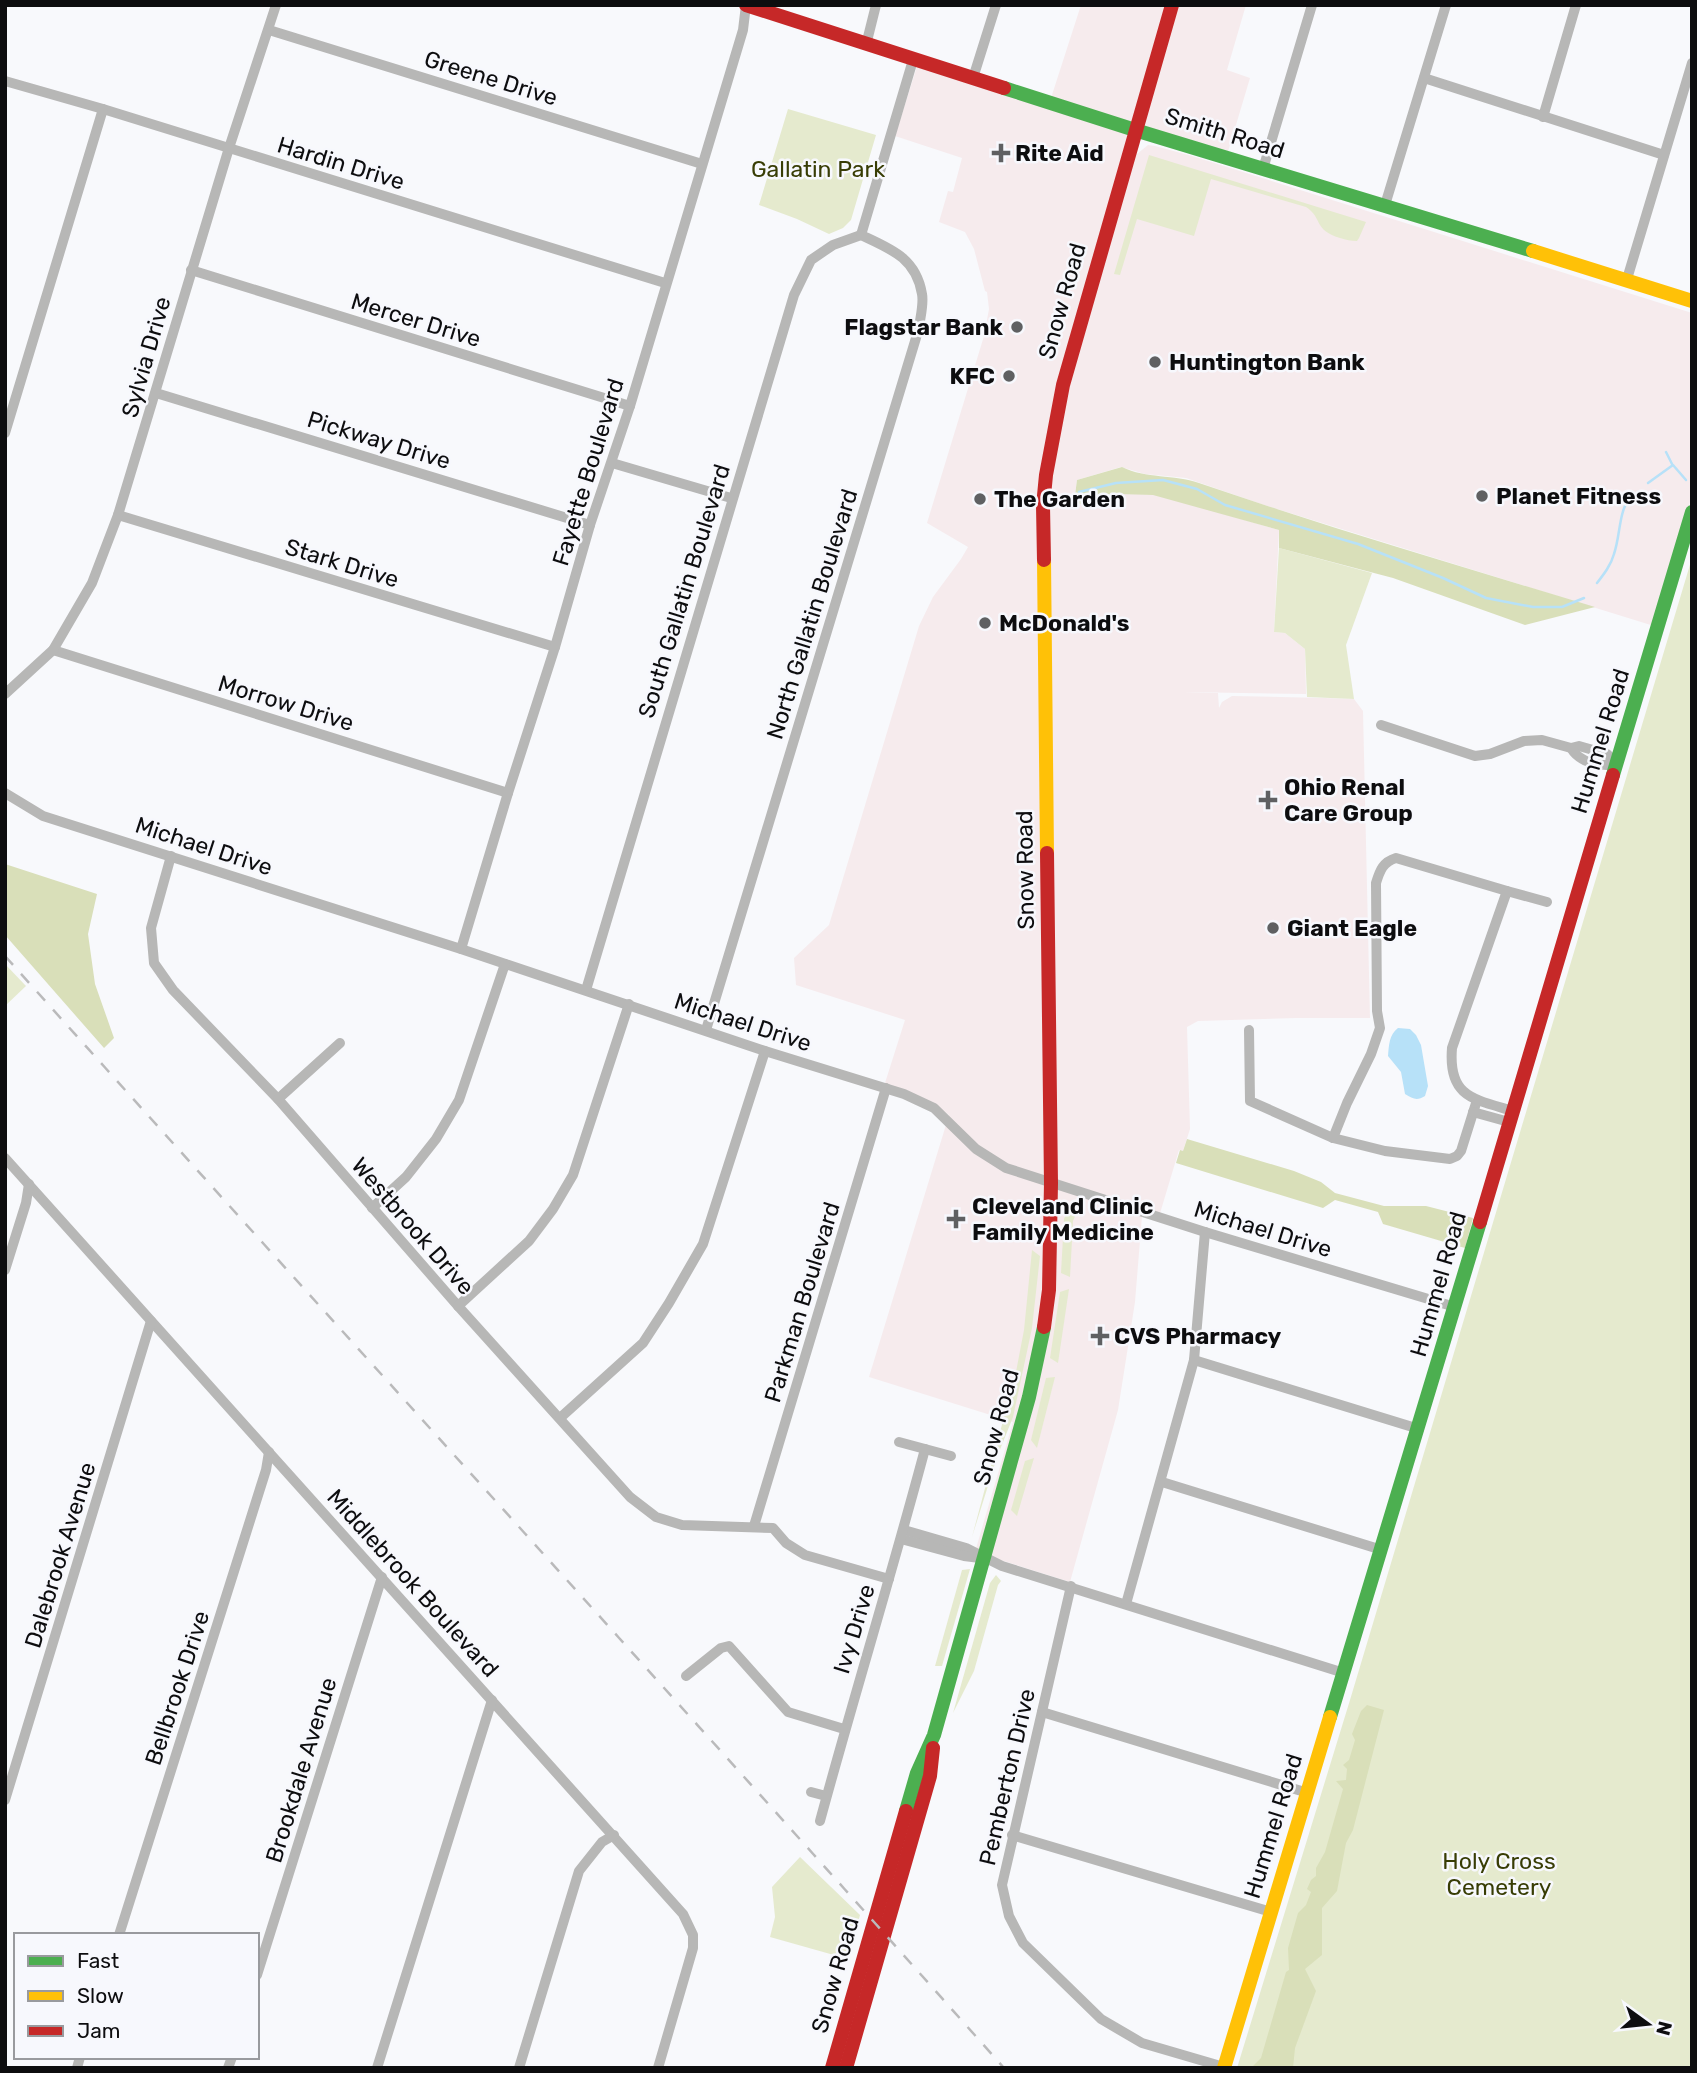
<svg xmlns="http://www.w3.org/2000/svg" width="1697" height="2073" font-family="Rubik,sans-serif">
<rect width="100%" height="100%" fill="#f8f9fc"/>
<path fill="#f6ebed" d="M1081,5H1246L1227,70L1250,78L1227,155L1143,129L1137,154L1148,145L1155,146L1192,156L1692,313V495L1654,626L1261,504L1186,478L1145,474L1121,467L1077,480L1074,502L1116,493L1159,495L1279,530L1274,632L1285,633L1305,649L1306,694L1184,692L1218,693L1219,708L1222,702L1232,696L1324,698L1354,699L1363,711L1370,1018H1296L1198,1021L1187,1027L1190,1129L1183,1151L1179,1150L1158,1220L1142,1216L1135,1302L1118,1410L1070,1582L975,1552L1013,1422L869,1377L949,1115L928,1101L885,1083L905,1020L796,985L794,958L829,925L919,626L933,597L961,559L968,547L927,523L984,336L989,309L987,292L985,291L974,249L965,232L939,222L948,191L953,192L962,158L895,136L920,57L1051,98Z"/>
<g fill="#e5eace">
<path d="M788,109L876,135L851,220L843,228L829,234L797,219L759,205Z"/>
<path d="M1149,155L1366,222L1359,238L1357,241C1351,241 1346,240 1340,238C1313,230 1323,218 1306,207L1211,179L1194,236L1137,219L1120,275L1114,274Z"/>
<path d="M1279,548L1372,573L1346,645L1354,699L1307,697L1305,649L1285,633L1274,632Z"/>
<path d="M1692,558V2068H1237L1350,1700Z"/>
<path d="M5,964L26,986L5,1006Z"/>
<path d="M1070,1204L1079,1207L1073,1221L1070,1277L1061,1273L1064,1219Z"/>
<path d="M1032,1250L1040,1256L1032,1328L1013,1417L997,1457L972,1537L1016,1372L1024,1330Z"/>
<path d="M1069,1289L1058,1363L1050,1358L1060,1292Z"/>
<path d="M1055,1377L1037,1448L1031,1440L1046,1378Z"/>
<path d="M1034,1458L1017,1516L1011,1510L1025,1461Z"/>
<path d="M970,1569L942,1666H935L962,1570Z"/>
<path d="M996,1575L1001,1581L998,1585L974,1671L953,1713L990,1583Z"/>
<path d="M800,1857L860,1915L848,1959L770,1937L775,1917L772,1887Z"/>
</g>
<g fill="#d9dfb9">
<path d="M1122,467C1146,479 1174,474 1199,483C1330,528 1463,567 1595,607L1525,625L1393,578L1279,548V530L1153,495L1118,494L1096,498L1083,504L1074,503L1077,480Z"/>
<path d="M5,864L97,894L88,934L95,984L114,1038L104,1048L5,935Z"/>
<path d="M1187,1139L1294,1171L1321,1182L1335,1193L1384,1206H1426L1473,1218L1465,1248L1383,1224L1378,1212L1335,1200L1323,1208L1176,1163L1180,1150L1183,1151Z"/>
<path d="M1367,1705L1384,1710L1353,1830L1346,1843L1337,1891L1322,1908V1955L1305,1969L1316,1991L1295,2048L1293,2068H1251L1261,2058L1286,1972L1289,1970L1288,1948L1298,1913L1306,1905L1311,1892L1307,1889L1311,1880L1316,1876V1868L1325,1852L1343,1789L1336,1781L1346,1780L1347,1769L1343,1765L1349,1760L1355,1740L1352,1734L1361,1711Z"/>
</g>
<path fill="#b7e1f8" d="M1398,1028L1410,1029L1416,1035L1421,1045L1428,1086L1425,1096C1417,1101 1413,1099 1405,1094L1401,1072L1388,1056C1389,1045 1389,1035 1398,1028Z"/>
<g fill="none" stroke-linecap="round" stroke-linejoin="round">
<g stroke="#b7e1f8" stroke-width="2.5">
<path d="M1666,452L1672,464"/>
<path d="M1648,483L1673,465L1686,480"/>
<path d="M1079,492L1116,483L1163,480L1197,489L1225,505L1358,544L1443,578L1486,598L1533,607H1562L1584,598"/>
<path d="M1597,583C1604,574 1611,565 1614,554C1621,533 1618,511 1632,494"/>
</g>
<g stroke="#b7b7b6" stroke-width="10">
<path d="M269,30L702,164"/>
<path d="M866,45L876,5"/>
<path d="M973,78L996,5"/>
<path d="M1424,78L1664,155"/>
<path d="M5,81L103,109L665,283"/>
<path d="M1543,117L1576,5"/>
<path d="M1263,169L1312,5"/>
<path d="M1385,205L1446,5"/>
<path d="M861,235L913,60"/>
<path d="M191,270L630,406"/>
<path d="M1627,279L1692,63"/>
<path d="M156,393L590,525"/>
<path d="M5,433L103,109"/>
<path d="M612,463L731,498"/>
<path d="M118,515L555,647"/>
<path d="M53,650L508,793"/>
<path d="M5,694L53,650L92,583L118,515L229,148L276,5"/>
<path d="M1381,725L1475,756L1490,754L1524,741L1542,740L1571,748L1579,746L1607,754L1617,764"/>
<path d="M1571,748C1580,763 1600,767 1617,764"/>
<path d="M5,793L43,816L461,949L765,1051L904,1094L934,1108L976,1149L1006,1168L1205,1232L1455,1307"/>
<path d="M171,856L151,928L154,963L173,990L278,1099L458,1306L630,1497L656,1517L682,1525L773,1528L786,1543L805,1555L889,1579"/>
<path d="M1507,891L1547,902"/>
<path d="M461,949L508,793L555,647L590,525L630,406L743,30L746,5"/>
<path d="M586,990L794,295L811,260L833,245L861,235"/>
<path d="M706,1030L919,328C920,318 924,304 922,294C916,258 891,249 861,235"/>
<path d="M1249,1030L1250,1101L1333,1138L1385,1151L1450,1159L1457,1156L1461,1151L1477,1100"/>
<path d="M278,1099L340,1043"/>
<path d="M1473,1112L1509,1122"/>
<path d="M1333,1138L1347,1103L1371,1054L1380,1028L1377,1011L1376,883C1380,870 1383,862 1396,858L1507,891L1452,1048C1448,1097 1473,1099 1513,1111"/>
<path d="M5,1158L683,1914L693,1935V1948L658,2068"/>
<path d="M372,1208L406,1177L436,1139L459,1100L505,964"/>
<path d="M5,1270L26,1203L29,1184"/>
<path d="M458,1306L529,1241L553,1209L573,1175L629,1004"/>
<path d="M1194,1360L1419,1429"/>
<path d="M560,1418L643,1343L669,1303L703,1244L765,1051"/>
<path d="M899,1442L951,1456"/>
<path d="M1162,1482L1382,1550"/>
<path d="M754,1526L886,1088"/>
<path d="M904,1530L966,1548L1002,1566L1344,1673"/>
<path d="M901,1539L964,1556L980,1558"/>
<path d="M1071,1586L1002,1885L1009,1916L1023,1943L1101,2019L1142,2043L1224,2067"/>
<path d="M1126,1604L1194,1360L1205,1232"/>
<path d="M686,1676L721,1648L729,1646L788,1712L844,1729"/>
<path d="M1042,1712L1308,1793"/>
<path d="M811,1792L826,1796"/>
<path d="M5,1800L151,1321"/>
<path d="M820,1821C854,1696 892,1573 925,1449"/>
<path d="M1012,1835L1271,1912"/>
<path d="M119,1935L266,1470L269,1452"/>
<path d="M257,1975L382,1577"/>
<path d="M77,2068L80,2057"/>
<path d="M228,2068L232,2057"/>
<path d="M377,2068L492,1700"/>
<path d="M519,2068L579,1871L602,1842L614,1835"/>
</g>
<g stroke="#4caf50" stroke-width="14">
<path d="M1004,88L1135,130L1533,251"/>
<path d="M1613,775L1692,512"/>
<path d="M1330,1717L1480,1222"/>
<path d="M906,1811L917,1773L934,1735L1029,1397L1044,1327"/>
</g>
<g stroke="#ffc107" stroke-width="14">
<path d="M1533,251L1692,301"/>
<path d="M1044,560L1047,853"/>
<path d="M1224,2068L1330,1717"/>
</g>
<g stroke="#c62828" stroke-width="14">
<path d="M746,5L1004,88"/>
<path d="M1044,560L1043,506L1046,475L1063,385L1172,5"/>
<path d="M1480,1222L1613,775"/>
<path d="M1044,1327L1049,1290L1051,1183L1047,853"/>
<path d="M832,2068L906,1811"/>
<path d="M846,2068L930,1776L933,1748"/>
</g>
<path stroke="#bababb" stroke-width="2.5" stroke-dasharray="12 12" stroke-linecap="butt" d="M5,956C337,1327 673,1695 1004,2068"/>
</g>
<g fill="#5f6062" stroke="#f7f8fd" stroke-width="2.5">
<path d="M997.5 142.5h7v7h7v7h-7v7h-7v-7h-7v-7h7z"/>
<circle cx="1017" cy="327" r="7"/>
<circle cx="1155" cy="362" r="7"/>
<circle cx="1009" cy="376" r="7"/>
<circle cx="1482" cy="496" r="7"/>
<circle cx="980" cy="499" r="7"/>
<circle cx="985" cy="623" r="7"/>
<path d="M1264.5 789.5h7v7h7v7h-7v7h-7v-7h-7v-7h7z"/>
<circle cx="1273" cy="928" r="7"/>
<path d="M952.5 1208.5h7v7h7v7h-7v7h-7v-7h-7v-7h7z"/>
<path d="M1096.5 1325.5h7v7h7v7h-7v7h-7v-7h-7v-7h7z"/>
</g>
<g text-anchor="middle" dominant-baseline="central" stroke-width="5" stroke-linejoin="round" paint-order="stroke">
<g font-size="23" fill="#0d0d0f" stroke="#f7f8fd">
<text transform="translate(491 78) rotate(17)">Greene Drive</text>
<text transform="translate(1225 133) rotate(17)">Smith Road</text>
<text transform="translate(341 163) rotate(17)">Hardin Drive</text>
<text transform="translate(1062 301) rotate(-74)">Snow Road</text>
<text transform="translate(416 320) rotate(17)">Mercer Drive</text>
<text transform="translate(146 357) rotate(-74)">Sylvia Drive</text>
<text transform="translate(379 440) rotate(17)">Pickway Drive</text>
<text transform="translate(588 472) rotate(-73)">Fayette Boulevard</text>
<text transform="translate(342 563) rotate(17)">Stark Drive</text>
<text transform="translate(684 591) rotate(-73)">South Gallatin Boulevard</text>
<text transform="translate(812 614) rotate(-73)">North Gallatin Boulevard</text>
<text transform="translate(286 703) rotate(17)">Morrow Drive</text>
<text transform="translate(1600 741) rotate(-73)">Hummel Road</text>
<text transform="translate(204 846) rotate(18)">Michael Drive</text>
<text transform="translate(1025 870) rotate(-91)">Snow Road</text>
<text transform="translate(743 1022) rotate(18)">Michael Drive</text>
<text transform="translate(413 1226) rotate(49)">Westbrook Drive</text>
<text transform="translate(1263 1229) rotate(17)">Michael Drive</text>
<text transform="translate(1438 1284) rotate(-74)">Hummel Road</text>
<text transform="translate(802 1302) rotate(-73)">Parkman Boulevard</text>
<text transform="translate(996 1427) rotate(-75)">Snow Road</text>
<text transform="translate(60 1555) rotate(-73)">Dalebrook Avenue</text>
<text transform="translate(413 1583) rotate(48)">Middlebrook Boulevard</text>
<text transform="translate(854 1629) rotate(-73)">Ivy Drive</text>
<text transform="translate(177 1688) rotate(-72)">Bellbrook Drive</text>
<text transform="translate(301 1770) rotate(-73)">Brookdale Avenue</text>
<text transform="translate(1007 1777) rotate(-77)">Pemberton Drive</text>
<text transform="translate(1273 1826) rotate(-73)">Hummel Road</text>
<text transform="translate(835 1975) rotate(-74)">Snow Road</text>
</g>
<g font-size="23" font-weight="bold" fill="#0d0d0f" stroke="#f7f8fd" text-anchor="start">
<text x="1015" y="153">Rite Aid</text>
<text x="1003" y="327" text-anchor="end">Flagstar Bank</text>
<text x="1169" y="362">Huntington Bank</text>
<text x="995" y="376" text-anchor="end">KFC</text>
<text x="1496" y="496">Planet Fitness</text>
<text x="994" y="499">The Garden</text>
<text x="999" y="623">McDonald's</text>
<text x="1284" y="787">Ohio Renal<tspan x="1284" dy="26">Care Group</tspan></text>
<text x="1287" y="928">Giant Eagle</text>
<text x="972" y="1206">Cleveland Clinic<tspan x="972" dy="26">Family Medicine</tspan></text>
<text x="1114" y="1336">CVS Pharmacy</text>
</g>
<g font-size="23" fill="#383d05" stroke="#f7f8fd">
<text x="818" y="169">Gallatin Park</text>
<text x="1499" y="1861">Holy Cross<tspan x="1499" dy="26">Cemetery</tspan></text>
</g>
</g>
<rect width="1697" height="2073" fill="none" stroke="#0d0d0f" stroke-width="14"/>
<rect x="14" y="1933" width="245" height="126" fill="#f7f8fd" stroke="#999a9e" stroke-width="2"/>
<rect x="28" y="1956" width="35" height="10" fill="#4caf50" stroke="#999a9e" stroke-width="2"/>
<text x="77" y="1968" font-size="21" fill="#0d0d0f">Fast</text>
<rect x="28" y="1991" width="35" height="10" fill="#ffc107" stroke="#999a9e" stroke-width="2"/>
<text x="77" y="2003" font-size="21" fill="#0d0d0f">Slow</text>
<rect x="28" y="2026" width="35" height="10" fill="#c62828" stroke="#999a9e" stroke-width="2"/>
<text x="77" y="2038" font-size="21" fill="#0d0d0f">Jam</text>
<g transform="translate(1648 2024) rotate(105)" stroke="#f7f8fd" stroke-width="5" paint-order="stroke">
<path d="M0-5L12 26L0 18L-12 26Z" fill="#0d0d0f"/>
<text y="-10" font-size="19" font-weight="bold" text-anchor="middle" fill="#0d0d0f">N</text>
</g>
</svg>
